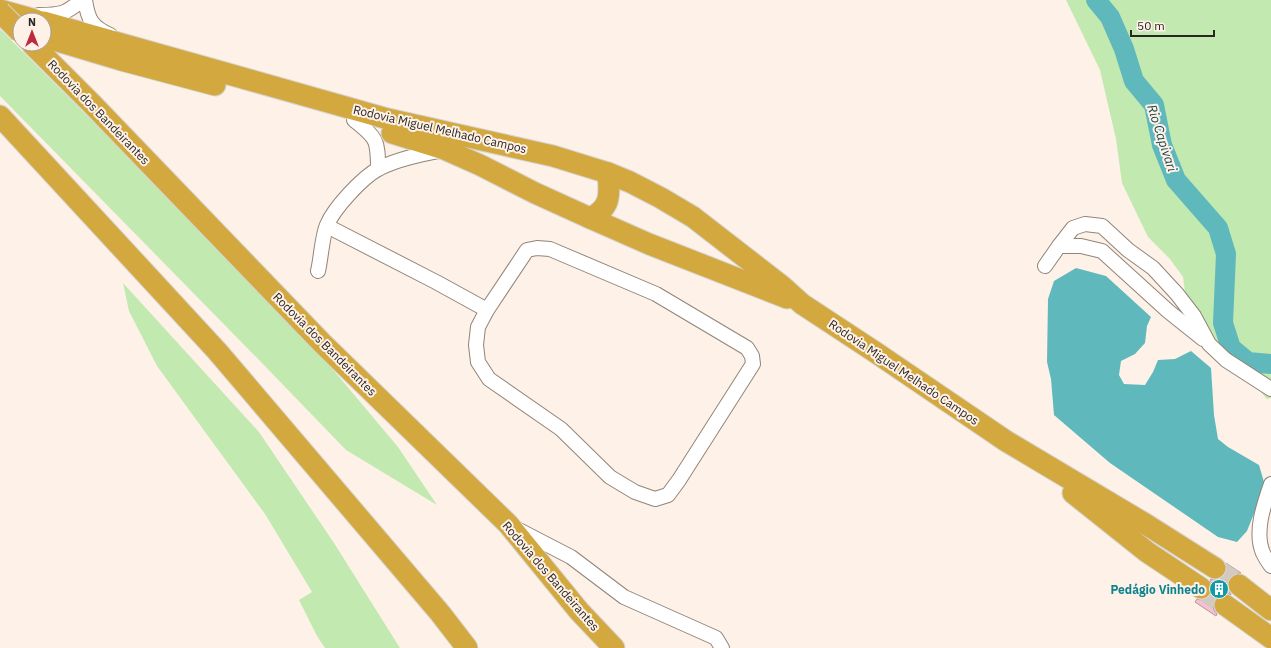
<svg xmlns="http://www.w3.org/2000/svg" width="1271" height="648" font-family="'IBM Plex Sans',sans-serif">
<rect width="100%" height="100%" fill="#fef2e8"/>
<g fill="#c2e9b0">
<path d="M1066,0H1271V398L1267,399L1187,307L1183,277L1170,259L1148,237L1122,183L1116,139L1100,70Z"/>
<path d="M0,29L175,203L314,347L398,447L437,505L346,450L261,362L0,96Z"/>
<path d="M123,283L259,432L334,543L400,648H325L317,636L299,600L312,592L265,514L157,366L129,311Z"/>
</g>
<path fill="#5fb9bc" d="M1076,268L1106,276L1151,317L1147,326L1145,343L1135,354L1121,361L1119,375L1124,384L1145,385L1153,372L1158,360L1175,359L1191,351L1211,368L1214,415L1218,439L1228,447L1259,465L1264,482L1257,506L1247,531L1237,542L1218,537L1110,463L1054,415L1051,379L1047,362L1048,299L1054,281Z"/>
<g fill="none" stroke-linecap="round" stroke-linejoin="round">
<path stroke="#5fb9bc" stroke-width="20" d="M1096,0L1110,17L1124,49L1134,81L1154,105L1162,145L1176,180L1218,228L1226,254L1223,323L1231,348L1248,362L1271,364"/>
</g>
<path fill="#f8bfd2" stroke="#ad9ba1" d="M1226,563L1241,573L1234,574L1229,578L1227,584L1228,589L1231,595L1226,593L1220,594L1215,598L1213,604L1214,610L1217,614L1216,616L1195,602L1197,599L1201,600L1206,599L1211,595L1213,588L1210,580L1211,579L1215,580L1220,579L1225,575L1227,569Z"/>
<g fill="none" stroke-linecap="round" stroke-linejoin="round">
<g stroke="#d4c9c0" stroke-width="21" stroke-dasharray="21 10" stroke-linecap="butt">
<path d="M1215,568L1239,585"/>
<path d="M1201,588L1225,605"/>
</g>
<defs>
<g id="minor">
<path d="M85,0C88,20 92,27 110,35"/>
<path d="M39,15C61,15 65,14 82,0"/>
<path d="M354,120C377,138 378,140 378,169"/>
<path d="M327,226L436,282L487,310L527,250L537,248L550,249L656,294L747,348L752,356L753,364L679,480L668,495L655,499L635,492L610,477L561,429L489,379L478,362L476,345L478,327L487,310"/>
<path d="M1059,246L1073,228L1085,224L1102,226L1128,250L1153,268L1177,294L1194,316L1209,344L1226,360L1271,389"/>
<path d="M1045,266L1059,246H1081L1102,251L1168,311L1203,339"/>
<path d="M318,271C321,259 322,236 327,225C334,208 362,178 378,169C397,159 423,154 443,150"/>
<path d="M1271,484C1264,504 1254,532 1263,553C1265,557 1268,562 1271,566"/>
<path d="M515,528L571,557L624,597L716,638L722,648"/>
</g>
<g id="highway">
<path d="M0,10L36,20"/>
<path d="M44,22L388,119L553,156L608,173L630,182L661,198L693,217L782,286L802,304L875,352L1006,441L1147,525L1215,568"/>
<path d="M44,37L121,60L215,85"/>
<path d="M32,44L92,104L322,343L508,524L579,611L614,648"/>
<path d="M0,116L217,351L440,613L467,648"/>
<path d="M392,133L444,149L480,165L535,193L590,218L649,244L787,298"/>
<path d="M590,218C611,208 610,195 608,173"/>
<path d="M1073,493L1147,552L1201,588"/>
<path d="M1239,585L1271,610"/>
<path d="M1225,605L1271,638"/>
</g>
</defs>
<use href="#minor" stroke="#918478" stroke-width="16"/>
<use href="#highway" stroke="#d5d4d3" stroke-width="23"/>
<use href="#minor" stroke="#fff" stroke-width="14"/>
<use href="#highway" stroke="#d3a93f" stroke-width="21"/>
<defs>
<path id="highway-bridge" d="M0,12L20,32"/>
</defs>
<use href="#highway-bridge" stroke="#d5d4d3" stroke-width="23" stroke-linecap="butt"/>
<use href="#highway-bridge" stroke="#d3a93f" stroke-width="21"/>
</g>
<defs>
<symbol id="building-disc" viewBox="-11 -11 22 22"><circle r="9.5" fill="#0f9aa8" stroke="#fef2e8"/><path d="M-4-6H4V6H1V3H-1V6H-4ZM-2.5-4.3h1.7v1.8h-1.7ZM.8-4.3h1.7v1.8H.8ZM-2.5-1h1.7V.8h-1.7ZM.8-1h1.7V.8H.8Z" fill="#fff"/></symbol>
</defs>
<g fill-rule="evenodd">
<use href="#building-disc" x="1208" y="578" width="22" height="22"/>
</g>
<g text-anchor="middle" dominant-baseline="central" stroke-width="4" stroke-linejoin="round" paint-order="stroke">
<g font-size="12" fill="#2b2621" stroke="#fef2e8">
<text transform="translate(99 112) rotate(46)">Rodovia dos Bandeirantes</text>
<text transform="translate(440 129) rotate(13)">Rodovia Miguel Melhado Campos</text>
<text transform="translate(325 344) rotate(45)">Rodovia dos Bandeirantes</text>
<text transform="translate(904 372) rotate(34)">Rodovia Miguel Melhado Campos</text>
<text transform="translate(551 576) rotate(49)">Rodovia dos Bandeirantes</text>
</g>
<g font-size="12" font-weight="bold" fill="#0d838f" stroke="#fef2e8" text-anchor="end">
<text x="1205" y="589">Pedágio Vinhedo</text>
</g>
<g font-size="13" font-style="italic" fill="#1a4446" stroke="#fef2e8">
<text transform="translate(1162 138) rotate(72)">Rio Capivari</text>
</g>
</g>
<g transform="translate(32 32)"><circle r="19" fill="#fef2e8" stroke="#aaa098"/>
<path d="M0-3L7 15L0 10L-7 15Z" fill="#bb2a3e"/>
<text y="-6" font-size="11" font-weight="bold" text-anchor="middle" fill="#2b2621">N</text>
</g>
<path d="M1131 30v6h83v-6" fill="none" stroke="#2b2621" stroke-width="2"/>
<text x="1137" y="30" font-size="12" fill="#2b2621" stroke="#fef2e8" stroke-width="3" paint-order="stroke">50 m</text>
</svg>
